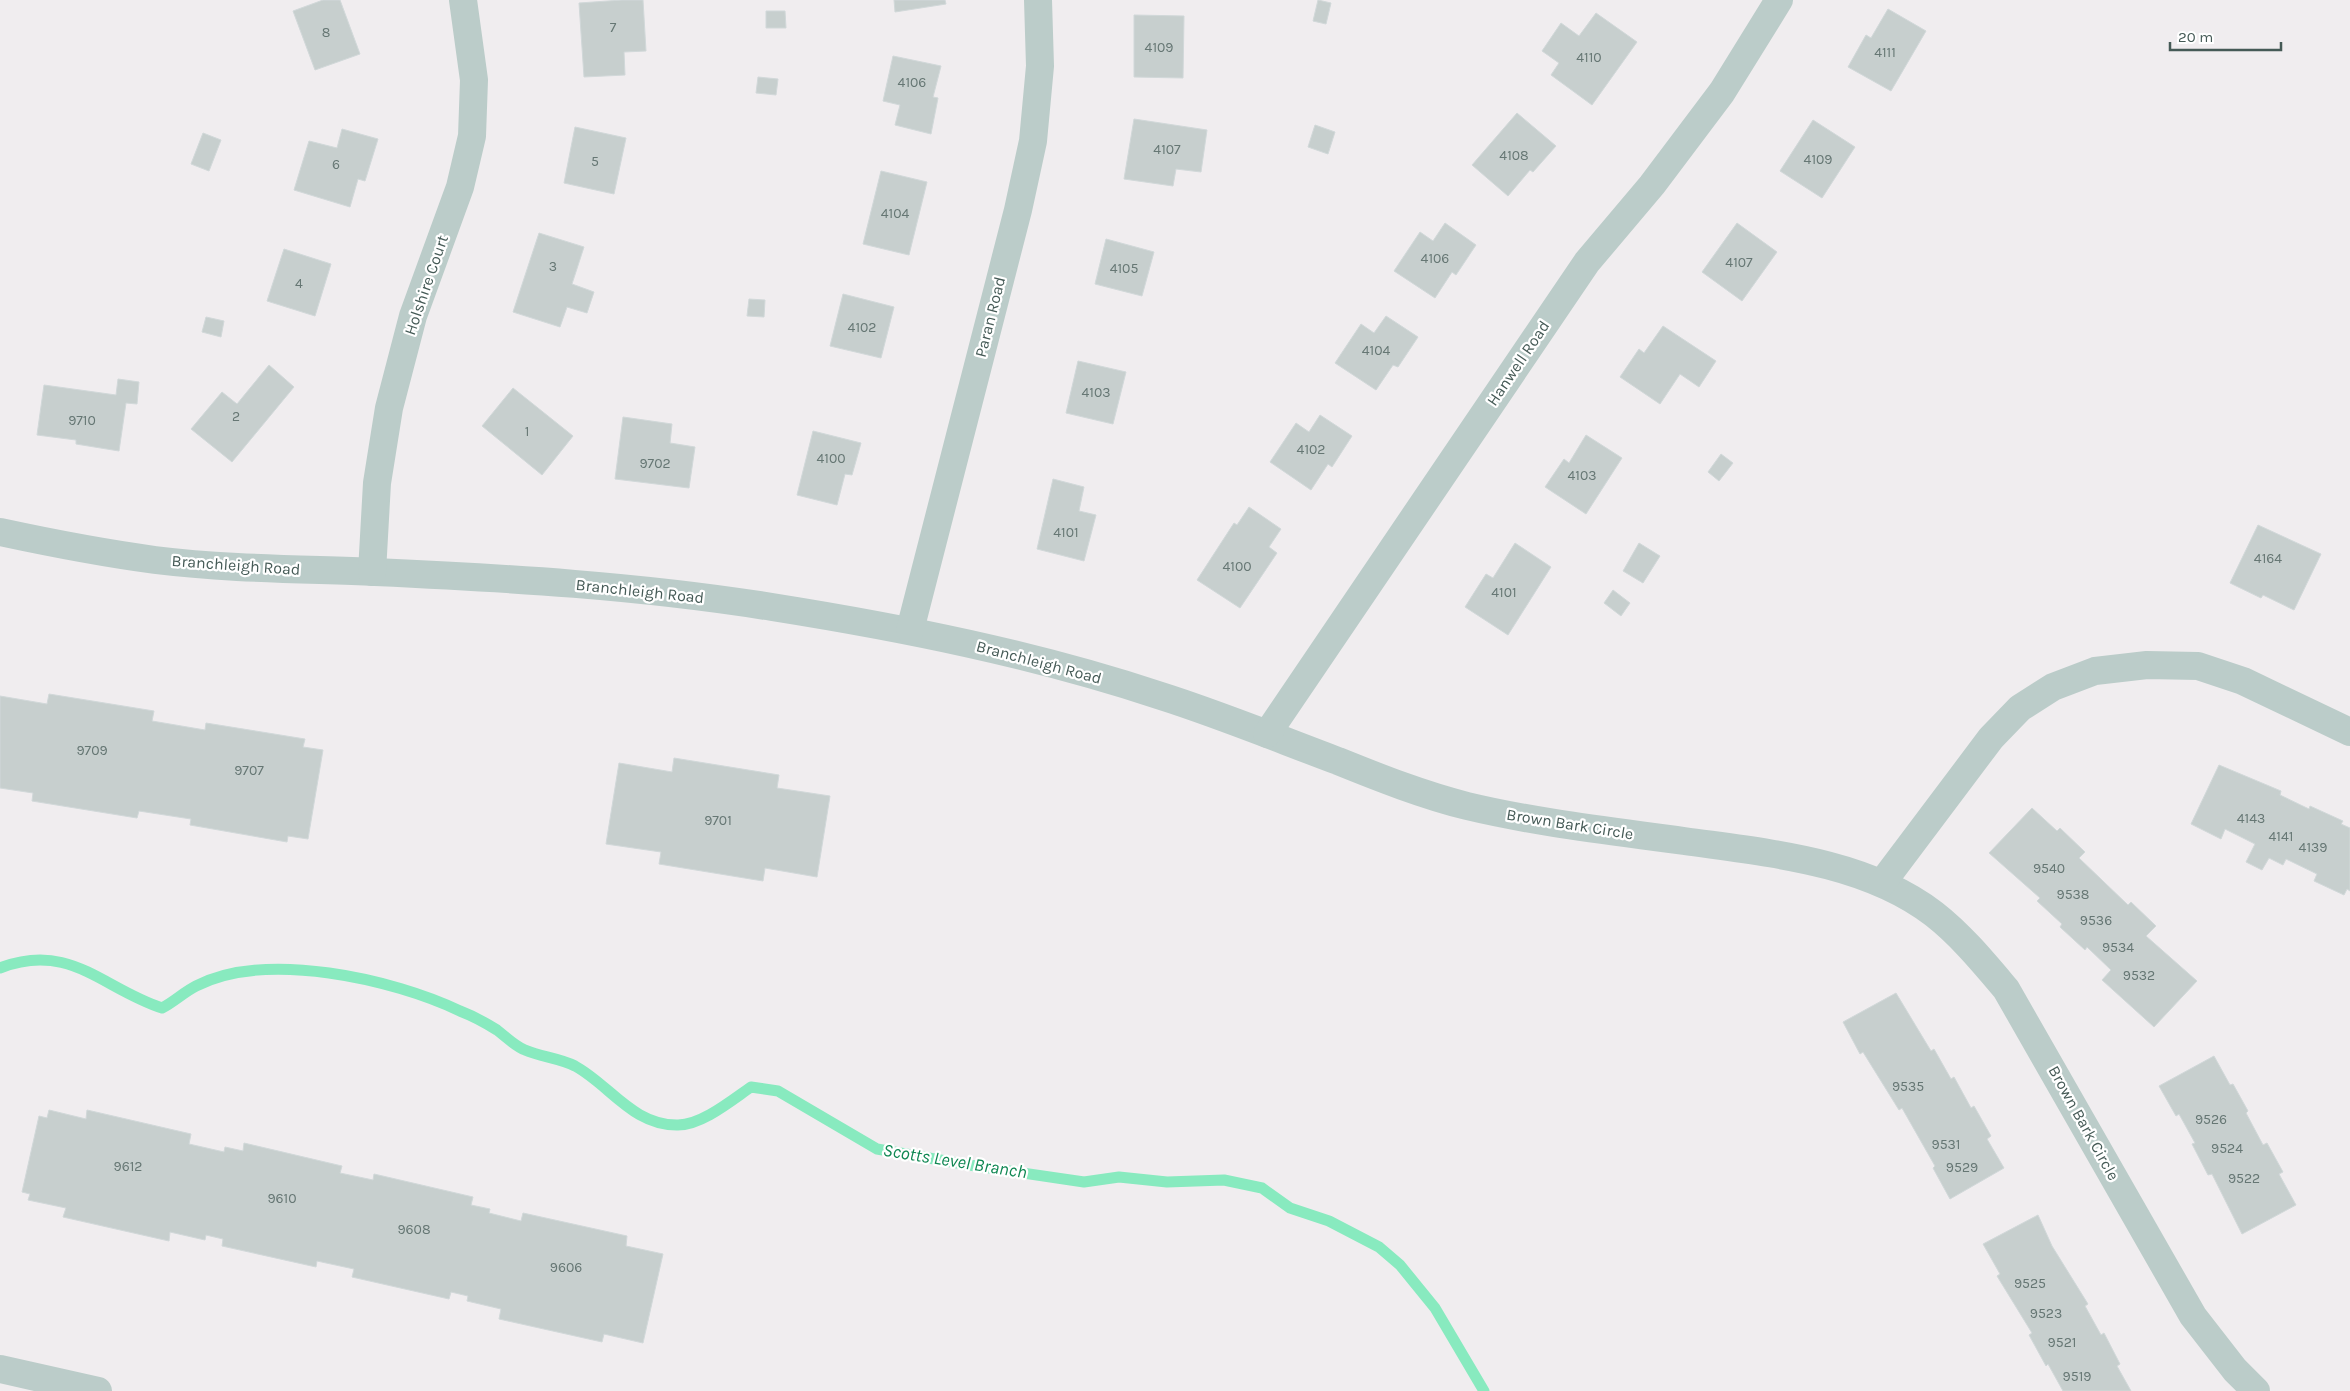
<svg xmlns="http://www.w3.org/2000/svg" width="2350" height="1391" font-family="Karla,sans-serif">
<rect width="100%" height="100%" fill="#f0edef"/>
<g fill="none" stroke-linecap="round" stroke-linejoin="round">
<path stroke="#88eabf" stroke-width="11" d="M0,968C70,941 103,989 162,1008C174,1002 184,992 196,986C266,950 393,979 460,1011C473,1016 486,1023 497,1030C506,1037 515,1046 525,1050C541,1057 559,1058 575,1066C610,1085 633,1126 678,1125C702,1125 732,1100 751,1087L778,1091L877,1149L969,1165L1084,1182L1119,1177L1167,1182L1224,1180L1262,1188L1290,1208L1329,1221L1379,1247L1400,1265L1435,1308L1484,1391"/>
</g>
<g fill="#c7cfce" stroke="#d1d8d9">
<path d="M323,0H340L360,54L315,70L293,11Z"/>
<path d="M622,0H643L646,51L624,52L625,75L584,77L579,3Z"/>
<path d="M894,0H945L946,4L895,12Z"/>
<path d="M1318,0L1331,3L1326,24L1313,21Z"/>
<path d="M1888,9L1926,31L1891,91L1848,67L1866,35L1871,38Z"/>
<path d="M766,11H785L786,28H766Z"/>
<path d="M1596,13L1637,42L1592,105L1551,75L1559,63L1542,51L1561,23L1579,36Z"/>
<path d="M1134,15L1184,16L1183,78L1134,77Z"/>
<path d="M893,56L941,66L933,97L938,98L931,134L895,125L900,105L883,101Z"/>
<path d="M758,77L778,79L776,95L756,93Z"/>
<path d="M1517,113L1556,146L1533,172L1530,170L1508,196L1472,165Z"/>
<path d="M1134,119L1207,130L1201,172L1176,169L1173,186L1124,179Z"/>
<path d="M1813,120L1855,147L1822,198L1780,171Z"/>
<path d="M1315,125L1335,132L1328,154L1308,147Z"/>
<path d="M575,127L626,138L614,194L564,183Z"/>
<path d="M342,129L378,139L365,181L358,179L350,207L294,190L309,141L337,148Z"/>
<path d="M203,133L221,140L209,171L191,164Z"/>
<path d="M881,171L927,182L909,255L863,244Z"/>
<path d="M1445,223L1476,245L1456,275L1452,272L1435,298L1394,271L1420,232L1433,241Z"/>
<path d="M1737,223L1777,252L1742,301L1702,272Z"/>
<path d="M539,233L584,247L572,284L594,292L587,313L567,307L560,327L513,312Z"/>
<path d="M1106,239L1154,252L1142,296L1095,284Z"/>
<path d="M284,249L331,264L315,316L267,301Z"/>
<path d="M843,294L894,307L881,358L830,346Z"/>
<path d="M749,299L765,300L764,317L747,316Z"/>
<path d="M1386,316L1418,337L1398,367L1393,365L1376,390L1335,363L1361,324L1374,333Z"/>
<path d="M206,317L224,321L221,337L202,332Z"/>
<path d="M1663,326L1716,361L1699,387L1680,374L1660,404L1620,377L1639,349L1644,353Z"/>
<path d="M1078,361L1126,372L1113,424L1066,413Z"/>
<path d="M269,365L294,387L232,462L191,429L222,392L237,404Z"/>
<path d="M118,379L139,382L137,404L126,403L119,451L76,444V440L37,435L44,385L116,395Z"/>
<path d="M513,388L573,436L542,475L482,426Z"/>
<path d="M1320,415L1352,436L1332,467L1328,464L1311,490L1270,462L1296,423L1309,432Z"/>
<path d="M623,417L672,424L670,443L695,447L689,488L615,479Z"/>
<path d="M813,431L861,443L852,475L845,474L837,505L797,495Z"/>
<path d="M1586,435L1622,458L1586,514L1545,487L1564,459L1569,463Z"/>
<path d="M1721,454L1733,463L1719,481L1708,472Z"/>
<path d="M1053,479L1084,487L1079,511L1096,515L1084,561L1037,549Z"/>
<path d="M1249,507L1281,529L1269,547L1277,553L1240,608L1197,580L1234,523L1237,525Z"/>
<path d="M2258,525L2321,554L2294,610L2263,595L2261,598L2230,583Z"/>
<path d="M1515,543L1551,567L1508,635L1465,607L1486,574L1493,578Z"/>
<path d="M1639,543L1660,556L1643,583L1623,571Z"/>
<path d="M1613,590L1630,603L1621,616L1604,603Z"/>
<path d="M49,694L154,711L152,721L205,730L206,723L305,739L303,747L323,750L308,839L288,836L287,842L190,825L191,819L139,811L137,818L32,801L33,793L0,788V696L47,704Z"/>
<path d="M674,758L779,775L777,788L830,796L817,877L765,868L763,881L659,864L661,852L606,844L619,763L672,772Z"/>
<path d="M2219,765L2281,791L2280,795L2309,809L2310,806L2343,821L2341,824L2350,828V891L2347,889L2344,895L2314,881L2317,874L2286,859L2283,865L2269,858L2262,870L2246,862L2255,844L2225,829L2221,839L2191,824Z"/>
<path d="M2032,808L2057,831L2060,828L2085,852L2079,858L2128,905L2131,902L2156,926L2146,936L2197,981L2154,1027L2102,980L2111,970L2087,947L2085,950L2060,927L2062,924L2037,901L2040,898L1989,853Z"/>
<path d="M1896,993L1931,1051L1934,1049L1951,1079L1954,1077L1971,1108L1974,1106L1991,1136L1987,1139L2004,1168L1950,1199L1933,1168L1935,1166L1902,1108L1899,1110L1863,1052L1860,1054L1843,1022Z"/>
<path d="M2214,1056L2230,1085L2233,1084L2248,1111L2246,1113L2263,1145L2267,1143L2283,1172L2279,1174L2296,1205L2242,1234L2212,1174L2208,1175L2192,1144L2195,1143L2179,1114L2176,1116L2159,1086Z"/>
<path d="M49,1110L86,1119L87,1110L191,1134L189,1144L224,1152L225,1147L243,1151L244,1143L342,1166L340,1173L373,1180L374,1174L473,1197L471,1205L490,1209L489,1213L521,1221L523,1213L627,1236L626,1246L663,1254L643,1343L604,1334L602,1342L499,1319L501,1309L467,1301L468,1296L451,1292L449,1299L352,1277L354,1269L317,1261L316,1267L222,1246L223,1239L206,1235L205,1240L170,1232L169,1241L63,1217L66,1208L28,1200L30,1194L22,1192L39,1116L47,1118Z"/>
<path d="M2038,1215L2052,1246L2088,1304L2085,1306L2101,1335L2104,1333L2120,1364L2117,1366L2131,1391H2063L2048,1364L2046,1366L2029,1335L2032,1333L1997,1276L2000,1274L1983,1244Z"/>
</g>
<g fill="none" stroke-linecap="round" stroke-linejoin="round">
<g stroke="#bbccc9" stroke-width="28">
<path d="M0,532C51,543 103,553 155,560C228,569 302,569 375,572C508,578 641,586 772,607C904,628 1034,654 1161,696C1221,715 1279,739 1338,761C1380,778 1423,795 1467,806C1538,823 1612,831 1684,841C1768,853 1865,861 1934,914C1961,935 1984,963 2006,989L2193,1316L2235,1370L2256,1391"/>
<path d="M372,572L377,483L389,408L413,316L460,187L472,136L474,80L463,0"/>
<path d="M910,630L1018,210L1033,141L1040,66L1038,0"/>
<path d="M1267,734L1587,262L1652,185L1722,92L1779,0"/>
<path d="M1882,883L1991,738L2020,708L2053,687L2095,671L2147,665L2198,666L2243,681L2350,732"/>
<path d="M0,1369L98,1391"/>
</g>
</g>
<g text-anchor="middle" dominant-baseline="central" stroke-width="4.5" stroke-linejoin="round" paint-order="stroke">
<g font-size="14" fill="#667774">
<text x="613" y="27">7</text>
<text x="326" y="32">8</text>
<text x="1159" y="47">4109</text>
<text x="1885" y="52">4111</text>
<text x="1589" y="57">4110</text>
<text x="912" y="82">4106</text>
<text x="1167" y="149">4107</text>
<text x="1514" y="155">4108</text>
<text x="1818" y="159">4109</text>
<text x="595" y="161">5</text>
<text x="336" y="164">6</text>
<text x="895" y="213">4104</text>
<text x="1435" y="258">4106</text>
<text x="1739" y="262">4107</text>
<text x="553" y="266">3</text>
<text x="1124" y="268">4105</text>
<text x="299" y="283">4</text>
<text x="862" y="327">4102</text>
<text x="1376" y="350">4104</text>
<text x="1096" y="392">4103</text>
<text x="236" y="416">2</text>
<text x="82" y="420">9710</text>
<text x="527" y="431">1</text>
<text x="1311" y="449">4102</text>
<text x="831" y="458">4100</text>
<text x="655" y="463">9702</text>
<text x="1582" y="475">4103</text>
<text x="1066" y="532">4101</text>
<text x="2268" y="558">4164</text>
<text x="1237" y="566">4100</text>
<text x="1504" y="592">4101</text>
<text x="92" y="750">9709</text>
<text x="249" y="770">9707</text>
<text x="2251" y="818">4143</text>
<text x="718" y="820">9701</text>
<text x="2281" y="836">4141</text>
<text x="2313" y="847">4139</text>
<text x="2049" y="868">9540</text>
<text x="2073" y="894">9538</text>
<text x="2096" y="920">9536</text>
<text x="2118" y="947">9534</text>
<text x="2139" y="975">9532</text>
<text x="1908" y="1086">9535</text>
<text x="2211" y="1119">9526</text>
<text x="1946" y="1144">9531</text>
<text x="2227" y="1148">9524</text>
<text x="128" y="1166">9612</text>
<text x="1962" y="1167">9529</text>
<text x="2244" y="1178">9522</text>
<text x="282" y="1198">9610</text>
<text x="414" y="1229">9608</text>
<text x="566" y="1267">9606</text>
<text x="2030" y="1283">9525</text>
<text x="2046" y="1313">9523</text>
<text x="2062" y="1342">9521</text>
<text x="2077" y="1376">9519</text>
</g>
<g font-size="16" fill="#455a56" stroke="#fff">
<text transform="translate(426 285) rotate(-71)">Holshire Court</text>
<text transform="translate(990 317) rotate(-76)">Paran Road</text>
<text transform="translate(1518 363) rotate(-56)">Hanwell Road</text>
<text transform="translate(236 565) rotate(4)">Branchleigh Road</text>
<text transform="translate(640 591) rotate(6)">Branchleigh Road</text>
<text transform="translate(1039 662) rotate(15)">Branchleigh Road</text>
<text transform="translate(1570 824) rotate(9)">Brown Bark Circle</text>
<text transform="translate(2084 1123) rotate(61)">Brown Bark Circle</text>
</g>
<g font-size="18" font-style="italic" fill="#0f8752" stroke="#fff">
<text transform="translate(955 1161) rotate(9)">Scotts Level Branch</text>
</g>
</g>
<path d="M2170 42v8h111v-8" fill="none" stroke="#455a56" stroke-width="2.5"/>
<text x="2178" y="42" font-size="15" fill="#455a56" stroke="#ffffff" stroke-width="4" paint-order="stroke">20 m</text>
</svg>
